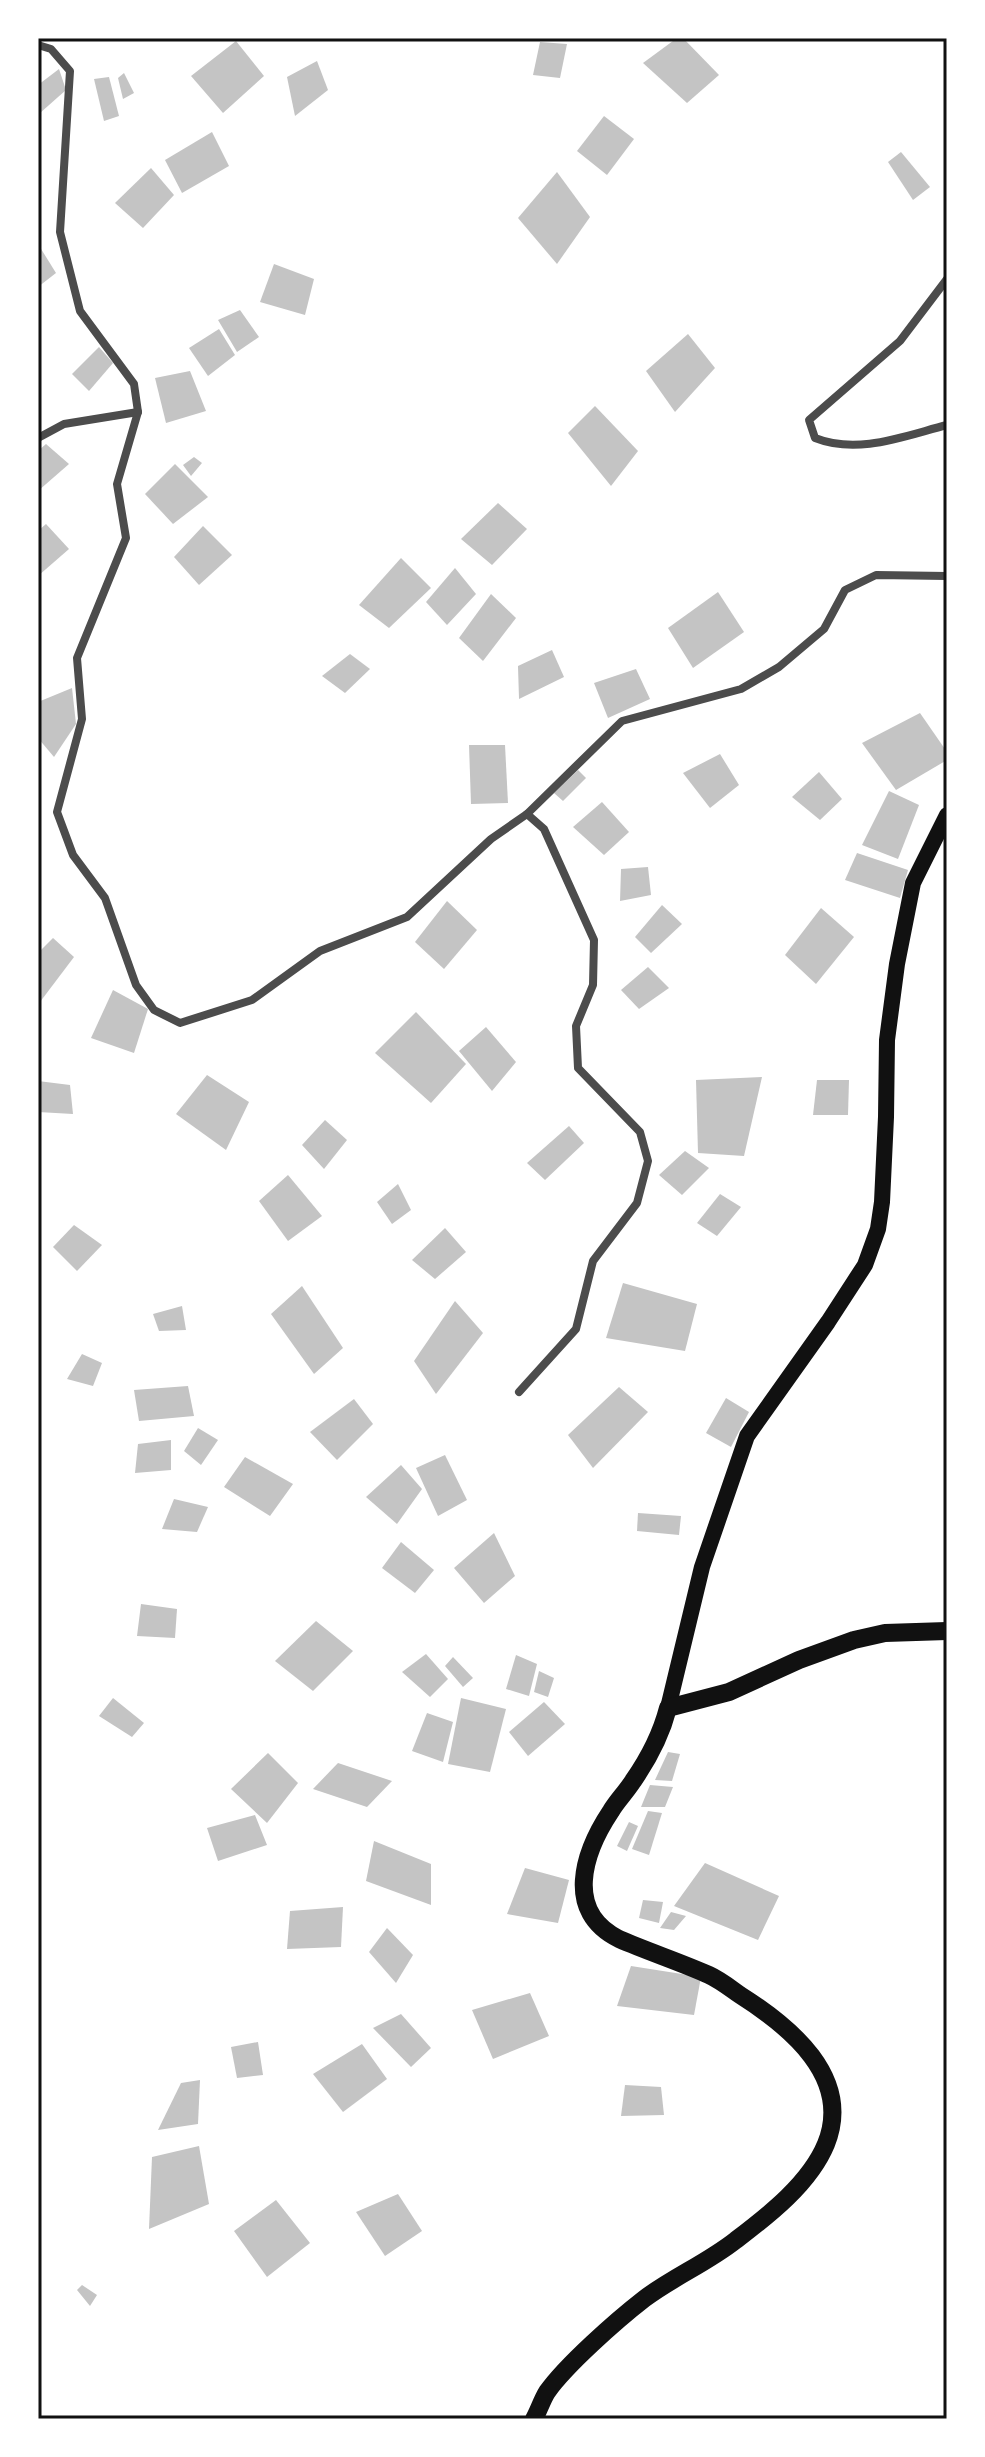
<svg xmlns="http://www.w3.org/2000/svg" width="985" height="2457" font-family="Raleway,sans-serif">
<rect width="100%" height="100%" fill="#fff"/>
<g fill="#c4c4c4">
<path d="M677,38H683L719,75L687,103L643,63Z"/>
<path d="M236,41L264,76L223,113L191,76Z"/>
<path d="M540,42L567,44L560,78L533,75Z"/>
<path d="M317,61L328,90L295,116L287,77Z"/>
<path d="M59,69L66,90L40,113L38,85Z"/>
<path d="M124,73L134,93L123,99L118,78Z"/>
<path d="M109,77L119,116L104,121L94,79Z"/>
<path d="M604,116L634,139L607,175L577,151Z"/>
<path d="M212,132L229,166L182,193L165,160Z"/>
<path d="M901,152L930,187L913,200L888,162Z"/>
<path d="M151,168L174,195L143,228L115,203Z"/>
<path d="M557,172L590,217L557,264L518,218Z"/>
<path d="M38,244L56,273L38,287Z"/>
<path d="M274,264L314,279L305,315L260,302Z"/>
<path d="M240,310L259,337L237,352L218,320Z"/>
<path d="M219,329L235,355L208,376L189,348Z"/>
<path d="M688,334L715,368L675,412L646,371Z"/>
<path d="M99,347L113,363L89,391L72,374Z"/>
<path d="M190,371L206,411L166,423L155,378Z"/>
<path d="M595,406L638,451L611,486L568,433Z"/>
<path d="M46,444L69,464L38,491V451Z"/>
<path d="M194,457L202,463L191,476L183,465Z"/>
<path d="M175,464L208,497L173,524L145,494Z"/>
<path d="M498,503L527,529L492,565L461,539Z"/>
<path d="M46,524L69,549L38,576V531Z"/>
<path d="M203,526L232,555L199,585L174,557Z"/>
<path d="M401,558L431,588L389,628L359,605Z"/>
<path d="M455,568L476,594L447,625L426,602Z"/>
<path d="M718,592L744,632L693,668L668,628Z"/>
<path d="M491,594L516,618L483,661L459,638Z"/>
<path d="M552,650L564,677L519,699L518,666Z"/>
<path d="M350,654L370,669L345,693L322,676Z"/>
<path d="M636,669L650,699L608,718L594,683Z"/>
<path d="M72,688L76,724L54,757L38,738V702Z"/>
<path d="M920,713L947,752V760L896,790L862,743Z"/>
<path d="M469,745H505L508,803L471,804Z"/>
<path d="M720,754L739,785L710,808L683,773Z"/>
<path d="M578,770L586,778L563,801L554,793Z"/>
<path d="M819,772L842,799L820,820L792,797Z"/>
<path d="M889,791L919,805L898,859L862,845Z"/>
<path d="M602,802L629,832L604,855L573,827Z"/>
<path d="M857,853L908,870L900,898L845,880Z"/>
<path d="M648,867L651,895L620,901L621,869Z"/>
<path d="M447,901L477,930L444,969L415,942Z"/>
<path d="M662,905L682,924L651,953L635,937Z"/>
<path d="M821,908L854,937L816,984L785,955Z"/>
<path d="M53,938L74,957L40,1002L38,953Z"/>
<path d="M648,967L669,988L639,1009L621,990Z"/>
<path d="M113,990L148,1009L134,1053L91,1038Z"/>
<path d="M416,1012L466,1064L431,1103L375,1053Z"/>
<path d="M486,1027L516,1062L492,1091L459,1051Z"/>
<path d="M207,1075L249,1102L226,1150L176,1114Z"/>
<path d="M762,1077L744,1156L698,1153L696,1080Z"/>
<path d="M817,1080H849L848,1115H813Z"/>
<path d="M38,1081L70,1085L73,1114L38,1112Z"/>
<path d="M325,1120L347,1140L324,1169L302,1145Z"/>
<path d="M569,1126L584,1143L545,1180L527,1163Z"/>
<path d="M685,1151L709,1168L682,1195L659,1175Z"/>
<path d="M288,1175L322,1216L288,1241L259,1201Z"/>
<path d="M398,1184L411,1210L392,1224L377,1202Z"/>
<path d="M720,1194L741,1207L717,1236L697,1223Z"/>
<path d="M74,1225L102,1245L77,1271L53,1247Z"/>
<path d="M445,1228L466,1252L435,1279L412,1260Z"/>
<path d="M623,1283L697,1304L685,1351L606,1338Z"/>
<path d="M302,1286L343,1348L314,1374L271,1314Z"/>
<path d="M455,1301L483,1333L436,1394L414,1361Z"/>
<path d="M182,1306L186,1330L159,1331L153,1314Z"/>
<path d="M82,1354L102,1363L93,1386L67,1379Z"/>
<path d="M188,1386L194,1416L139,1421L134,1390Z"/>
<path d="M619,1387L648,1412L593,1468L568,1435Z"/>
<path d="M726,1398L749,1412L731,1447L706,1433Z"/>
<path d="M354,1399L373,1424L337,1460L310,1432Z"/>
<path d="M198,1428L218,1440L201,1465L184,1451Z"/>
<path d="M171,1440V1470L135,1473L138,1444Z"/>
<path d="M445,1455L467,1500L438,1516L416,1468Z"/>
<path d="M245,1457L293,1484L270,1516L224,1487Z"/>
<path d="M401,1465L422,1489L397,1524L366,1497Z"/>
<path d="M174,1499L208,1507L197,1532L162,1529Z"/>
<path d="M638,1513L681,1516L679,1535L637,1531Z"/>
<path d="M494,1533L515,1576L484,1603L454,1568Z"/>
<path d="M401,1542L434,1570L415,1593L382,1568Z"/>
<path d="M141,1604L177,1609L175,1638L137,1636Z"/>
<path d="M316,1621L353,1651L313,1691L275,1661Z"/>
<path d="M426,1654L448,1679L430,1697L402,1672Z"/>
<path d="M516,1655L537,1664L529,1696L506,1689Z"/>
<path d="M453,1657L473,1678L463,1687L445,1666Z"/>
<path d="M539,1671L554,1678L548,1697L534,1692Z"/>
<path d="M113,1698L144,1723L132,1737L99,1716Z"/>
<path d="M461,1698L506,1709L490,1772L448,1764Z"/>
<path d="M544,1702L565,1724L528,1756L509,1732Z"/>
<path d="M427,1713L453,1722L443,1762L412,1751Z"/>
<path d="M668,1752L680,1754L672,1781L655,1780Z"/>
<path d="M268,1753L298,1783L267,1823L231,1789Z"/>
<path d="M338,1763L392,1781L367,1807L313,1789Z"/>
<path d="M650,1785L673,1787L665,1807H641Z"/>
<path d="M648,1811L662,1813L649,1855L632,1849Z"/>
<path d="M255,1815L267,1845L218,1861L207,1828Z"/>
<path d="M629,1822L638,1826L627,1851L617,1846Z"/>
<path d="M374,1841L431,1864V1905L366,1881Z"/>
<path d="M705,1863L779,1896L758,1940L674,1906Z"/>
<path d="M525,1868L569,1880L558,1923L507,1914Z"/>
<path d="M643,1900L663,1902L659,1923L639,1918Z"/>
<path d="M343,1907L341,1947L287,1949L290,1911Z"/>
<path d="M671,1912L686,1916L674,1930L660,1928Z"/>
<path d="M387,1928L413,1955L396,1983L369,1952Z"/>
<path d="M631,1966L701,1977L694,2015L617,2006Z"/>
<path d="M530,1993L549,2036L493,2059L472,2010Z"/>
<path d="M401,2014L431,2048L411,2067L373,2028Z"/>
<path d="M258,2042L263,2075L237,2078L231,2047Z"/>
<path d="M362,2044L387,2079L343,2112L313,2074Z"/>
<path d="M200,2080L198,2124L158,2130L181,2083Z"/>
<path d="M625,2085L661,2087L664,2115L621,2116Z"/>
<path d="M199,2146L209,2204L149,2229L152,2157Z"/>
<path d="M398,2194L422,2231L385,2256L356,2212Z"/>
<path d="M276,2200L310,2243L267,2277L234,2231Z"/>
<path d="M82,2285L97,2295L90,2306L77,2290Z"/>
</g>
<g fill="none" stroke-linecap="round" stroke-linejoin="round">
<g stroke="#4c4c4c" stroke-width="8">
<path d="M38,45L51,49L70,71L60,232L80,311L134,384L138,412L117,484L126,538L77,658L82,719L57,812L73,855L105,898L136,985L154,1010L180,1023L252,1000L320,951L407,917L491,839L527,814L622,721L741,689L779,667L824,629L845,590L876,575L947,576"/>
<path d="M947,279L900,341L809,420L815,438C858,455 904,436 947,425"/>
<path d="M38,438L64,424L138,412"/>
<path d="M519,1392L576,1329L593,1261L637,1203L648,1161L640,1132L578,1068L576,1026L593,985L594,940L544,829L527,814"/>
</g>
<path stroke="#111" stroke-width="16" d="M668,1708L702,1567L747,1436L828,1322L865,1265L878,1229L882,1202L886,1117L887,1040L897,964L913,883L947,815"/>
<path stroke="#111" stroke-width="18" d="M534,2419C539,2410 542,2400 547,2392C566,2365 617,2320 644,2299C673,2277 707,2263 736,2240C769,2215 810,2183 826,2144C853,2077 789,2026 740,1995C730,1988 720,1980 709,1975C680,1962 649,1952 619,1939C564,1912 583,1853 611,1811C617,1801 626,1792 633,1781C649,1758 661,1735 668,1708L729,1692L799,1660L854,1640L885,1633L947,1631"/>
</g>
<rect width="985" height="2457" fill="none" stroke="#ffffff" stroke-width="80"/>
<rect x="40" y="40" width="905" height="2377" fill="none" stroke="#111" stroke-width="3"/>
</svg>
